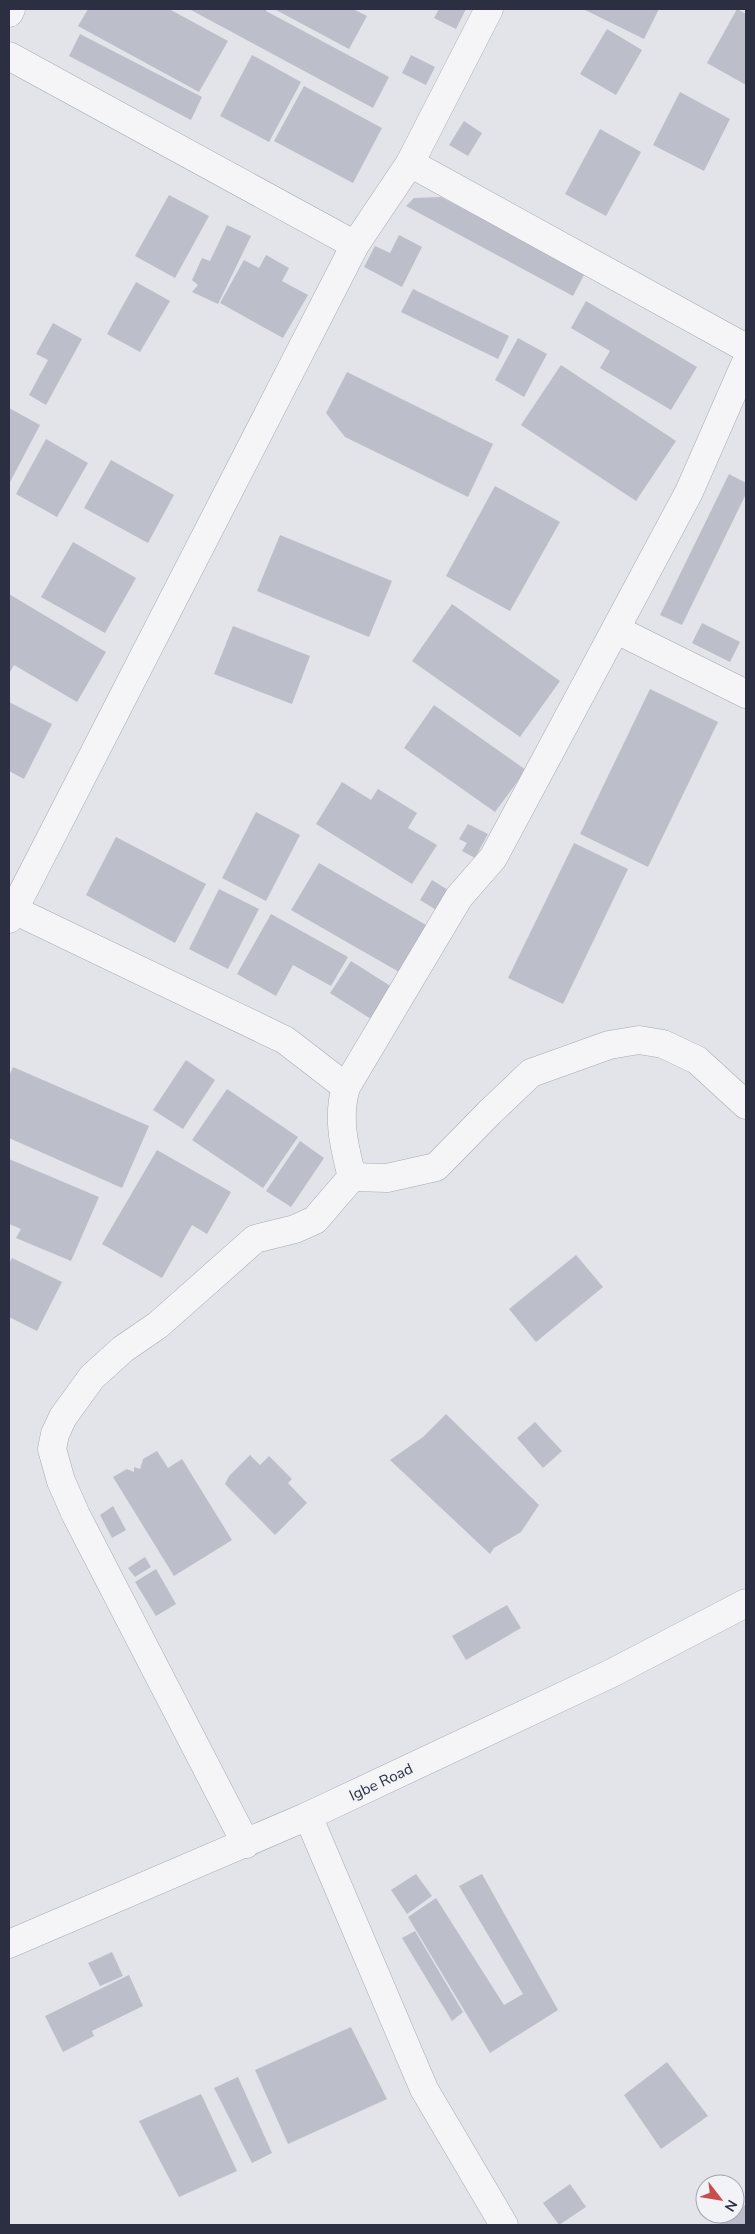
<svg xmlns="http://www.w3.org/2000/svg" width="755" height="2234" font-family="'Nunito Sans',sans-serif">
<rect width="100%" height="100%" fill="#e2e4ea"/>
<g fill="#bcbfca">
<path d="M88,9H169L228,41L199,92L78,26Z"/>
<path d="M189,9H267L266,11L389,77L373,108Z"/>
<path d="M277,9H353L367,16L349,49L276,10Z"/>
<path d="M439,9H466L456,29L434,18Z"/>
<path d="M583,9H659L644,39Z"/>
<path d="M737,9L746,14V85L707,63Z"/>
<path d="M607,29L642,50L616,95L580,74Z"/>
<path d="M80,34L202,97L191,120L69,56Z"/>
<path d="M252,55L301,82L269,142L220,116Z"/>
<path d="M411,55L435,67L426,85L402,73Z"/>
<path d="M304,86L382,128L353,183L274,141Z"/>
<path d="M680,92L730,119L704,171L653,145Z"/>
<path d="M464,121L482,133L468,156L449,145Z"/>
<path d="M600,129L641,152L606,216L565,194Z"/>
<path d="M169,195L209,216L175,278L135,256Z"/>
<path d="M441,197L585,273L573,296L406,206L414,198Z"/>
<path d="M227,225L251,236L218,304L192,292L198,285L192,280L202,258L210,261Z"/>
<path d="M399,235L422,247L402,287L364,267L375,246L390,253Z"/>
<path d="M266,255L289,268L282,281L308,295L283,338L220,303L244,260L259,268Z"/>
<path d="M136,282L170,301L140,352L107,334Z"/>
<path d="M413,289L509,336L498,359L401,312Z"/>
<path d="M586,301L697,367L671,410L600,368L610,351L571,328Z"/>
<path d="M53,323L82,339L46,405L29,395L48,360L36,354Z"/>
<path d="M518,338L547,354L524,397L495,380Z"/>
<path d="M561,365L676,441L636,501L521,425Z"/>
<path d="M347,372L493,444L468,497L345,437L326,413Z"/>
<path d="M9,408L40,425L9,484Z"/>
<path d="M46,439L88,463L57,517L16,494Z"/>
<path d="M111,460L174,495L148,543L84,508Z"/>
<path d="M729,474L746,483V494L682,625L660,615Z"/>
<path d="M495,486L560,522L510,611L446,576Z"/>
<path d="M280,535L392,581L369,637L257,591Z"/>
<path d="M73,542L136,578L105,633L41,597Z"/>
<path d="M9,594L106,652L77,702L14,665L9,674Z"/>
<path d="M452,604L560,681L520,737L412,661Z"/>
<path d="M702,623L740,642L730,662L692,643Z"/>
<path d="M233,626L310,656L292,704L214,674Z"/>
<path d="M650,689L718,722L648,867L580,834Z"/>
<path d="M9,702L52,724L24,779L9,771Z"/>
<path d="M434,705L526,770L495,812L404,748Z"/>
<path d="M342,782L371,800L378,789L417,813L408,828L437,845L412,884L316,824Z"/>
<path d="M256,812L300,835L266,901L222,878Z"/>
<path d="M468,824L488,834L475,858L462,851L467,843L459,839Z"/>
<path d="M116,837L206,884L175,943L86,895Z"/>
<path d="M574,843L628,869L563,1004L508,978Z"/>
<path d="M319,863L433,929L406,976L291,910Z"/>
<path d="M432,880L459,897L448,917L420,900Z"/>
<path d="M219,889L259,909L228,969L189,949Z"/>
<path d="M271,914L348,957L331,986L293,965L276,996L237,974Z"/>
<path d="M351,961L392,987L371,1019L330,993Z"/>
<path d="M186,1060L215,1080L183,1129L153,1110Z"/>
<path d="M13,1067L149,1126L122,1188L9,1138V1076Z"/>
<path d="M227,1089L298,1137L263,1188L192,1140Z"/>
<path d="M300,1141L324,1158L291,1207L266,1191Z"/>
<path d="M157,1150L231,1192L207,1234L192,1225L162,1278L102,1244Z"/>
<path d="M9,1159L99,1197L71,1261L16,1238L21,1229L9,1224Z"/>
<path d="M576,1255L603,1287L536,1342L509,1309Z"/>
<path d="M12,1258L62,1282L37,1331L9,1317V1264Z"/>
<path d="M446,1414L539,1505L521,1532L494,1548L490,1554L390,1460L423,1437Z"/>
<path d="M535,1422L562,1451L543,1468L517,1438Z"/>
<path d="M157,1451L168,1468L182,1459L232,1540L174,1576L113,1477L127,1469L134,1472V1467L140,1469L143,1459Z"/>
<path d="M250,1455L260,1465L269,1456L292,1479L288,1483L307,1503L275,1535L225,1484L229,1476Z"/>
<path d="M113,1506L126,1530L112,1538L100,1515Z"/>
<path d="M145,1557L151,1567L135,1577L128,1568Z"/>
<path d="M156,1569L176,1604L156,1616L135,1582Z"/>
<path d="M507,1605L521,1628L466,1660L452,1636Z"/>
<path d="M416,1874L432,1896L407,1914L391,1890Z"/>
<path d="M482,1874L558,2010L490,2053L408,1917L436,1898L504,2005L523,1994L459,1886Z"/>
<path d="M415,1931L463,2012L452,2021L402,1938Z"/>
<path d="M112,1952L123,1976L100,1986L88,1963Z"/>
<path d="M129,1975L143,2006L92,2031L94,2036L63,2052L45,2016Z"/>
<path d="M351,2027L387,2099L288,2144L255,2070Z"/>
<path d="M667,2062L708,2116L661,2149L624,2095Z"/>
<path d="M238,2077L272,2153L252,2163L214,2088Z"/>
<path d="M201,2094L237,2171L179,2197L139,2121Z"/>
<path d="M570,2184L586,2207L559,2225L543,2203Z"/>
<path d="M746,2204V2225H718L735,2214Z"/>
</g>
<g fill="none" stroke-linecap="round" stroke-linejoin="round">
<defs>
<g id="minor">
<path d="M9,13L11,9"/>
<path d="M9,56L355,245"/>
<path d="M410,163L746,348"/>
<path d="M617,630L746,694"/>
<path d="M14,910L285,1040L346,1087"/>
<path d="M9,919L355,245L410,163L489,9"/>
<path d="M352,1177L387,1178L436,1167L490,1112L531,1073L609,1045L639,1040L663,1044L697,1060L746,1105"/>
<path d="M308,1816L424,2089L504,2225"/>
<path d="M246,1844L76,1515L61,1481L52,1449L55,1434L63,1417L92,1377L123,1349L158,1325L255,1239L295,1229L315,1220L352,1177C344,1146 337,1117 346,1087L459,897L493,858L689,492L746,362"/>
</g>
<path id="tertiary" d="M9,1944L308,1816L612,1673L746,1603"/>
</defs>
<use href="#minor" stroke="#a7aab4" stroke-width="29"/>
<use href="#tertiary" stroke="#a7aab4" stroke-width="29"/>
<use href="#minor" stroke="#f5f5f8" stroke-width="28"/>
<use href="#tertiary" stroke="#f5f5f8" stroke-width="28"/>
</g>
<g text-anchor="middle" dominant-baseline="central" stroke-width="4" stroke-linejoin="round" paint-order="stroke">
<g font-size="15" fill="#2b2f41" stroke="#f2f3f7">
<text transform="translate(381 1782) rotate(-25)">Igbe Road</text>
</g>
</g>
<rect width="755" height="2234" fill="none" stroke="#2b2f41" stroke-width="20"/>
<g transform="translate(720 2199) rotate(121)"><circle r="24" fill="#f2f3f7" stroke="#a2a5ae"/>
<path d="M0-4L9 19L0 12L-9 19Z" fill="#c94d4d"/>
<text y="-8" font-size="14" font-weight="bold" text-anchor="middle" fill="#2b2f41">N</text>
</g>
</svg>
